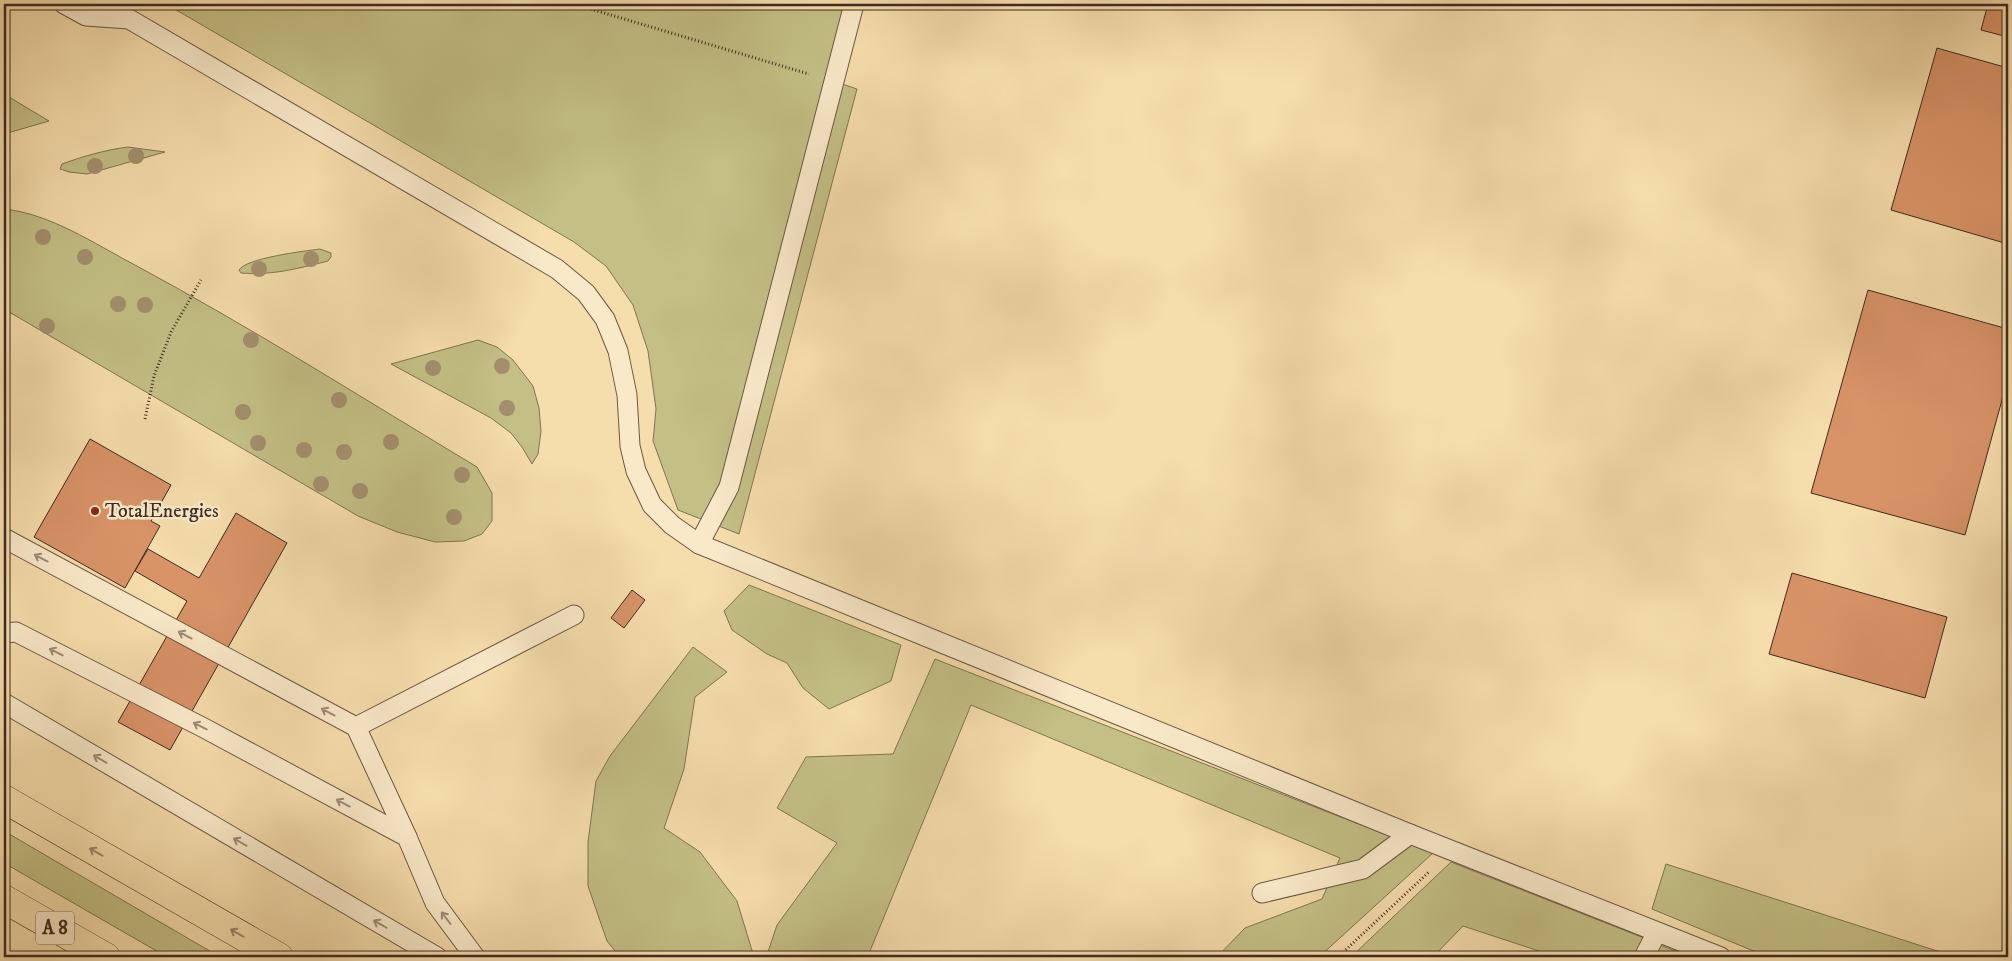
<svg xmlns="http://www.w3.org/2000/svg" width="2012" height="961" font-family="'IM FELL DW Pica',serif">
<rect width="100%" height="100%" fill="#f6ddac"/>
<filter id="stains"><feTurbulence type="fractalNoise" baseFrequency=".004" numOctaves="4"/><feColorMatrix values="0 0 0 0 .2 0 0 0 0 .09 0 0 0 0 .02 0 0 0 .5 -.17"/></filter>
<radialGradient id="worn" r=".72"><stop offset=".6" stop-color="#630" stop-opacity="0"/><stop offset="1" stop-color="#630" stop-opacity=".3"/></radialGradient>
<g fill="#c3bf85" stroke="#807553">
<path d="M166,4H854L833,81L857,89L739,534L678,510L653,441L656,409L648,351L633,305L606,266L574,242Z"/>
<path d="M4,94L49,121L4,134Z"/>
<path d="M128,147L165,152L87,174L69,172L60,169L62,164C84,156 105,150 128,147Z"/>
<path d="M4,209C51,214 93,243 135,265C252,328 364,399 477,467L492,493V521L482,534L464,541L435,542L397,532L358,516L4,309Z"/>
<path d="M320,249L331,253V257L328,261C300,268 271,276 241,273L239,270C246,258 305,251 320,249Z"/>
<path d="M478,340L497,347L513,360L533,386L539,408L541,431L538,454L532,464L522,447L511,433L491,418L391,364Z"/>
<path d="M749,585L901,645L891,681L829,709L803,688L787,663L767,654L732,630L724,611Z"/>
<path d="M693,647L727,672L695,697L684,769L664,828L700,852L737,901L754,957H620L607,941L588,886V842L596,781L610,756Z"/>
<path d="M935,659L1433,853L1319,957H1217L1245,928L1322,899L1340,858L971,705L870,951L874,957H769L767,955L777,925L837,843L777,808L806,757L893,754Z"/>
<path d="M4,831L220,957H167L4,863Z"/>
<path d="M1451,862L1644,938L1635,957H1557L1463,926L1433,957H1351Z"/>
<path d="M1666,864L1956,957H1768L1652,909Z"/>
<path d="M1660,945L1691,957H1653Z"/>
</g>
<g fill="#d89367" stroke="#3e2b21">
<path d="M1988,4H2008V37L1981,30Z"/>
<path d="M1937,48L2008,68V244L1891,210Z"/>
<path d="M1868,290L2008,329V378L1965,535L1811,493Z"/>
<path d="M90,439L171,485L151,521L160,526L125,588L34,537Z"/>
<path d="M236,513L287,543L170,750L118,722L187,601L135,571L148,549L199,578Z"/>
<path d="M1792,573L1947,617L1925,698L1769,654Z"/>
<path d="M632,590L645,600L624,628L611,618Z"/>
</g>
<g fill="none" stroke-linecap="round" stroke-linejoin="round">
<defs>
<g id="service">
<path d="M64,4L86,16L129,19L557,269L586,293L605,319L618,351L627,395L630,446L636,471L652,505L672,525L699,544L1410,834L1721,957"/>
<path d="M4,538L356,727L407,837"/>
<path d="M699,544L729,487L854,4"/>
<path d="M4,633L16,632L204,728L407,837L435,903L475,957"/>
<path d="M4,703L437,957"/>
<path d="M356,727L574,615"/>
<path d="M1262,893L1363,869L1410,834"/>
<path d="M1644,957L1657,932"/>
</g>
<g id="motorway">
<path d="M4,799L279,957"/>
<path d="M4,899L106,957"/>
</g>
</defs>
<use href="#service" stroke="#6c5844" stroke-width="21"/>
<use href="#motorway" stroke="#3e2b21" stroke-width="29"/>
<g stroke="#3e2b21" stroke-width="3" stroke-dasharray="1 2.5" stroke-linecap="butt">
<path d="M574,4L809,74"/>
<path d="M145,419L154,376L171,332L201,280"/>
<path d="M1338,957L1430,871"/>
</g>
<use href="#service" stroke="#f9e9c9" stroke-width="19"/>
<use href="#motorway" stroke="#f6ddac" stroke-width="28"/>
</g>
<g fill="#a38f6d">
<circle cx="136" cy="156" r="8"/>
<circle cx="95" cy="166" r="8"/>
<circle cx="43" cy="237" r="8"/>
<circle cx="85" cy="257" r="8"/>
<circle cx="311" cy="259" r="8"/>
<circle cx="259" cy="269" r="8"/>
<circle cx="118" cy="304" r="8"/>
<circle cx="145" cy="305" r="8"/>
<circle cx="47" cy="326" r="8"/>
<circle cx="251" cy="340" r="8"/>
<circle cx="502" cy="366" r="8"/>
<circle cx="433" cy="368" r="8"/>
<circle cx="339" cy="400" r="8"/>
<circle cx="507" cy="408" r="8"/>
<circle cx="243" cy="412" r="8"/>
<circle cx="391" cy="442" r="8"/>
<circle cx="258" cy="443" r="8"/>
<circle cx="304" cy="450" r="8"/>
<circle cx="344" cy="452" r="8"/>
<circle cx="462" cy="475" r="8"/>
<circle cx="321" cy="484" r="8"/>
<circle cx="360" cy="491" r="8"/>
<circle cx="454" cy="517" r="8"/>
</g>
<defs><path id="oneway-shaft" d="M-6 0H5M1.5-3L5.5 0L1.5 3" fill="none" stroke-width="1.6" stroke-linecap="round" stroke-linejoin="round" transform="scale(1.25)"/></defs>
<g stroke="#9c8a75">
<use href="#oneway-shaft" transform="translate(41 558) rotate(-152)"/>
<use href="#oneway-shaft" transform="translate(185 635) rotate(-152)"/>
<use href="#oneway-shaft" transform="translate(56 652) rotate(-153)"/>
<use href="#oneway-shaft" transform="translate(328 712) rotate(-152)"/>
<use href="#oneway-shaft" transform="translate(200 726) rotate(-153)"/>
<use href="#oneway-shaft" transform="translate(100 759) rotate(-150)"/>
<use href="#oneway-shaft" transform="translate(343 803) rotate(-152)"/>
<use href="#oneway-shaft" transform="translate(240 842) rotate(-150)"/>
<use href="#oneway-shaft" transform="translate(446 918) rotate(-127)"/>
<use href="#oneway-shaft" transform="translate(380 924) rotate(-150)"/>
</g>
<g stroke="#9a8466">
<use href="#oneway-shaft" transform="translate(96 852) rotate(-150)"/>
<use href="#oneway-shaft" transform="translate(237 933) rotate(-150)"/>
</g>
<circle fill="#8f2418" stroke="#f9e9c9" stroke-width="2" cx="95" cy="511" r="5"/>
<g text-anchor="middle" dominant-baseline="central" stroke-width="5" stroke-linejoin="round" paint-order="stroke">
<rect fill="#f9e9c9" stroke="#766453" stroke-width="1" x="36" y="911.5" width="38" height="33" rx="4"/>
<g font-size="19" font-weight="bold" fill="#3e2b21">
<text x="55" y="928">A 8</text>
</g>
<g font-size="20" fill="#3e2b21" stroke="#f9e9c9" text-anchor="start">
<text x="105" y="511">TotalEnergies</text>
</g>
</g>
<rect width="2012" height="961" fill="none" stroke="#f6ddac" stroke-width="20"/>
<rect x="5" y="5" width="2002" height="951" fill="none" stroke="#3e2b21" stroke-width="2.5"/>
<rect x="10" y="10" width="1992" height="941" fill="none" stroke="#3e2b21"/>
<rect width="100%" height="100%" filter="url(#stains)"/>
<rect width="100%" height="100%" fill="url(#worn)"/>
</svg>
